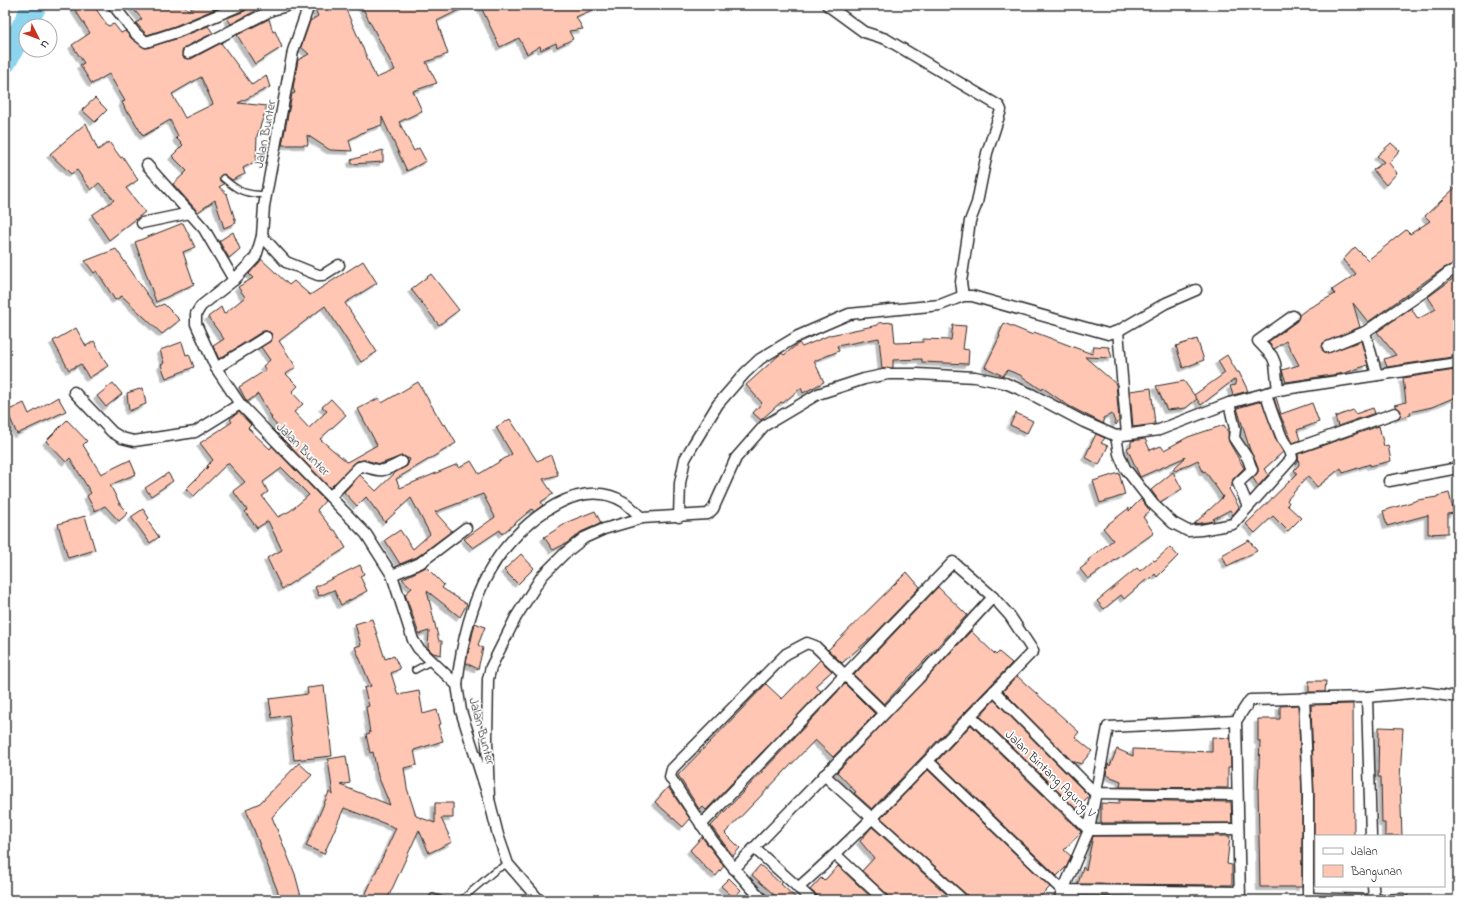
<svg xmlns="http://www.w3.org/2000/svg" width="1463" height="905" font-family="'Indie Flower',sans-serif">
<defs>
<filter id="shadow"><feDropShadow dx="-3.5" dy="3.5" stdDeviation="0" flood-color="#0004"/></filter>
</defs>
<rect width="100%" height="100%" fill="#fff"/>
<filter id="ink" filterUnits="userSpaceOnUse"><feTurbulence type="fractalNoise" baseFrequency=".025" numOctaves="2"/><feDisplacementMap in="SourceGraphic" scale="8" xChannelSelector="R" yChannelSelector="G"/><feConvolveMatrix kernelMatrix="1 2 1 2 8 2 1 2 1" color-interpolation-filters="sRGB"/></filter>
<g filter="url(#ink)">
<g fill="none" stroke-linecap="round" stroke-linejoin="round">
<path stroke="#8dd4ee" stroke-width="24" d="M5,61L35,5"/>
</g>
<g fill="#fec6b3" stroke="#2b2b2b" fill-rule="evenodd" filter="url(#shadow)">
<path d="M72,5H93L108,26L114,24L121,33L125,31L132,39L145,48L179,38L208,26L213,33L185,47L182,53L184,58L191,59L221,43L252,85L266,75L270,87L238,103L267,106L257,136L256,161L243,168L245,174L232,180L224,174L219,177L220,181L224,184L219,187L227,194L236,223L224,228L215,200L198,212L173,184L187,171L172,156L183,145L176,138L178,136L170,120L143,136L129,112L127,113L122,102L125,101L109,74L92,84L80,65L84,63L72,45L90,33ZM201,77L213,104L185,118L172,94Z"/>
<path d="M130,5H184L188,10L198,5H225L175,26L147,35L136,23L142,19Z"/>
<path d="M248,5H252L255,11L231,24L227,18L245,11Z"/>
<path d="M315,5H344L376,78L395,70L361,5H469L437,21L448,54L426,62L437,83L413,91L422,111L399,122L414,151L419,148L426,161L407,171L382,117V125L367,130L349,140L352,151L330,150L307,135L308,145H282L292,94L295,93L293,88L298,60L309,54L301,47L310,21L318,16L315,9Z"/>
<path d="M480,5H603L576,17L583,29L569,31L573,39L557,47L556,43L541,50L540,46L527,54L519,38L500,47Z"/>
<path d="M269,19L273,32L275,31L282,47L255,64L237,35Z"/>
<path d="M95,98L107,110L95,122L82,110Z"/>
<path d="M86,123L98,150L109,142L121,158L123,157L138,180L126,188L145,212L109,240L92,215L114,200L99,183L91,190L77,170L71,174L50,154Z"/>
<path d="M1391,143L1400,151L1389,163L1397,173L1386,185L1373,170L1384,162L1377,156Z"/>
<path d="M383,150V162L352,164L351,160Z"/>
<path d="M1458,185V262L1444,268L1368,322L1353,303L1360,327L1323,343L1322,350L1327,353L1361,341L1368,365L1345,373L1286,382L1282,370L1299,365L1286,341L1274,349L1268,342L1297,321L1299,315L1307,309L1335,294L1332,290L1356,274L1343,260L1355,247L1368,260L1406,230L1410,234L1430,221L1425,216Z"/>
<path d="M183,223L195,247L183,252L194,284L156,302L135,242Z"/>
<path d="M233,232L240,249L229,258L219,241Z"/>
<path d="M116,249L156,307L164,304L180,320L162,334L122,296L115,300L97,271L94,273L85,261Z"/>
<path d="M261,259L289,285L294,281L310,295L363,261L377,283L345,303L377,352L361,362L325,306L279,341L296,367L286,374L298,386L292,392L303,404L294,412L309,428L327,411L322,407L331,399L346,415L320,439L347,462L377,445L358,409L379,398L382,403L418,382L443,425L445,424L456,443L396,479L400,488L458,464L459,468L471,461L479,474L512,454L496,427L510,419L537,461L551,455L558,475L543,479L553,494L541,502L543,505L534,512L532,509L502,534L500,530L473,548L464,539L495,517L483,494L435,512L452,531L417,557L400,564L385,540L400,530L413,549L430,534L411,498L385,522L366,497L357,506L344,492L360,475L376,491L396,472L407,466L410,459L402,456L380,464L365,460L357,461L330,488L281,437L284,433L271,419L272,418L258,394L247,402L239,387L266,370L263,366L270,360L261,347L272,340L271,333L266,331H263L219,359L213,346L224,339L208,317L221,307L224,314L245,297L238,287L253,278L249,274Z"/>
<path d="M431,274L459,310L439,325L411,289Z"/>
<path d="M1458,275V351L1452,354V357L1387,367L1384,359L1396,355L1377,332L1411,308L1418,319L1436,309L1428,297Z"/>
<path d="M893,322L895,343L923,342V339L951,340L953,325L966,326L963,349L969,350L968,364L922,362V359L893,360V368L882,369L879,338L837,346L839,351L814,361L824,382L803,393L801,388L783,403L781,402L761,420L753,413L762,403L746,385L778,356L782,353L784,355L799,343L802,347L830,335L878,325V323Z"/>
<path d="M1004,323L1033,335L1034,332L1092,354L1094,346L1109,347L1112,358L1085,357L1116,384L1119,421L1116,425L1112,414L1103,418L1104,424L1069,406L1043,388L1042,390L1020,375L1007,370L1003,376L985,367L1000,336L999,335Z"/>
<path d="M76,328L86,346L94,341L108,366L89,378L81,364L69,370L53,341Z"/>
<path d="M1197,339L1204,360L1183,368L1176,346Z"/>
<path d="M182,342L186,355L189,354L194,367L166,378L161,365L164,363L160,350Z"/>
<path d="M1227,355L1237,372H1239L1248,391L1233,395L1230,386L1236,385L1235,379L1201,405L1194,395L1225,373L1218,361Z"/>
<path d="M1455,370L1458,382V396L1432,407L1410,412L1411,415L1398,418L1401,411L1394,405L1406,402L1403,378Z"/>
<path d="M1184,381L1197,399L1186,408L1167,410L1156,386Z"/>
<path d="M113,383L122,394L106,407L97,396Z"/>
<path d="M143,388L146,404L129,411L127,393Z"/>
<path d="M1151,388L1155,424L1133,427L1130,391Z"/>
<path d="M58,397L66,411L17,434L7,411L24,403L29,414Z"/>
<path d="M1276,397L1281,414L1312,403L1319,422L1297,430L1300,440L1293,443L1277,408L1274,398Z"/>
<path d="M1262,401L1276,440L1283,452L1264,469L1268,475L1258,486L1253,478L1258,472V468L1250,450L1237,408Z"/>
<path d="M1373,408L1375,413L1338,426L1335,417L1353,410L1355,414Z"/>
<path d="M239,412L251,425L248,428L270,449L272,446L325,501L317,510L333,530H335L346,548L282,589L267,558L282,550L268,521L257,528L245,512L247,510L233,491L245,482L228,463L194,496L186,489L208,467L207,466L213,460L200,443L232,422L230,419ZM282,468L309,495L290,511L278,517L262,496L268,492L263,482Z"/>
<path d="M1016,413L1033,421L1027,433L1010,425Z"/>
<path d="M67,420L87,441L83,445L101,474L130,460L136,474L110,485L121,506L128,513L119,521L105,506L95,511L87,496L91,493L70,458L66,462L46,441Z"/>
<path d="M1224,425L1228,432L1229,442L1244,468L1233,479L1232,486L1229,489L1239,507L1233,515L1230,510L1213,519L1214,521L1194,524L1223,497L1205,471L1203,472L1198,460L1175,471L1173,469L1186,457L1140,477L1127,448L1131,446V441L1145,439L1150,450L1161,446L1164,450L1188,437Z"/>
<path d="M1379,426L1384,446L1388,445L1391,461L1370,466V464L1343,473L1341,468L1317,487L1308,476L1287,500L1289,503L1287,505L1301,518L1288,531L1273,516L1255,533L1246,524L1297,474L1294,470L1299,465L1298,454Z"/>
<path d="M1096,434L1105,438L1101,443L1108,446L1099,465L1085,457Z"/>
<path d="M1173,472L1182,489L1160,502L1151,490Z"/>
<path d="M168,473L173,481L151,496L145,488Z"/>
<path d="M1119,473L1125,495L1100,503L1093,481Z"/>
<path d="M1449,493L1454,513L1448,514V533L1428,534V515L1387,526L1383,511L1418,500L1437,497V496Z"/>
<path d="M1141,499L1150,511L1143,517L1154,533L1088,579L1080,569L1089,562L1088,560L1113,540L1103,528L1129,508V511Z"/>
<path d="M143,509L149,518L147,520L159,537L150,543L131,517Z"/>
<path d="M595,511L601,523L581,532L567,543L553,550L544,537L570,521Z"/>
<path d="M85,516L95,550L68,558L58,524Z"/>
<path d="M1249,540L1257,551L1227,566L1222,555Z"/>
<path d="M1170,547L1178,556L1157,577L1155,574L1149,580L1147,579L1124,599L1121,595L1104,609L1097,601L1137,568L1140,571L1153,560L1155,561Z"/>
<path d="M521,554L534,568L518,584L504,570Z"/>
<path d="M360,565L364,574L360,576L367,591L341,605L334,590L319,596L315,587Z"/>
<path d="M426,567L444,585L442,588L467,604L460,617L427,591L439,641H442L441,655L433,653L428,648L429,631L419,634L405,594L412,588L402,579Z"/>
<path d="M907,572L920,587L873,636L842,663L828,650Z"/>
<path d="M938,587L967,615L884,704L854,675Z"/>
<path d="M372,619L385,659L394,656L400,669L391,673L398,695L419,691L423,714L437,710L441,724L438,725L443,741L414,750L417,765L404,768L407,788L416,816L435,823V803H453V818H441L452,842L429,853L419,830L387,900H363L396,828L344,808L324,854L306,846L329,792L333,795L328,759L346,756L350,783L340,785L390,805L378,776L373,752L370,753L366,734L370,733L366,707L369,706L364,688L371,686L355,647L361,645L355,624Z"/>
<path d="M475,623L485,627L478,645L483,648L478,669L466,663Z"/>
<path d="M971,631L996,655L999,652L1012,663L872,809L854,793L856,792L837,772Z"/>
<path d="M820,660L832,671L815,686L821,691L706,810L702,806L699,809L678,775L766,684L782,699Z"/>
<path d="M1017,676L1079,732L1075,737L1092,751L1081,764L1072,761L1003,691Z"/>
<path d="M1309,681H1326L1325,692H1309Z"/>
<path d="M845,684L875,714L833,757L815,740L725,833L740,848L733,856L711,826Z"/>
<path d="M324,686L332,756L294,760L289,715L272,718L269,699L308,694L307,688Z"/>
<path d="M994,700L1089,796L1076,809L980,716Z"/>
<path d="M1353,704L1354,836H1316V886H1314V794L1311,705Z"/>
<path d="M1298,705L1302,794V887H1260L1258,790L1260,741H1258V719H1280V706Z"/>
<path d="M971,725L1081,832L1064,850L1071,856L1067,866L1057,876L937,761Z"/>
<path d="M1379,727L1403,728L1400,778L1402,836H1385V823H1382L1381,777H1378Z"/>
<path d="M1212,737L1230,738L1231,767H1228V788L1120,787L1121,781L1106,775L1108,764L1110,766L1117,749L1133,756V749L1212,752Z"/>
<path d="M299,763L312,775L272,817L295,874L302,900H281L246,809L260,803Z"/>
<path d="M928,770L1050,887L1037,900H969L967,895L881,818Z"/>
<path d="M668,787L690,819L683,827L655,802Z"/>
<path d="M1119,800L1231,802L1232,823H1101V803L1119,804Z"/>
<path d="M872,827L953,900H890L888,895L862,871L874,858L860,841Z"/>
<path d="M1093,836H1230L1227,864L1232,865V885L1078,884L1083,867L1086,870Z"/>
<path d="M702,837L724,866L716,876L706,868L690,850Z"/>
<path d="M760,865L767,871L798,900H780L752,875Z"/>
<path d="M838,866L874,900H818L817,895L810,890L821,878L824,881Z"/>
<path d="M729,878L741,890L734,898L721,886Z"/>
<path d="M1076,897L1230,898V900H1076Z"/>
</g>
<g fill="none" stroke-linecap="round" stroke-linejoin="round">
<defs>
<g id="service">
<path d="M223,178C239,192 245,194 266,195"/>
<path d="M415,670L430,662L429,660"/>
<path d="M433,897L442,900"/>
<path d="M461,900L496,870L508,864"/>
</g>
<g id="minor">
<path d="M113,5L136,34L146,42L177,32L242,5"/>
<path d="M309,5L293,51L264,206L262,236L257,253L255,258L234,280L201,306L196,314V324L216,368L240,404L366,534L392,575L413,640L418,648L457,685L461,711L489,799L498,835L508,864L539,900"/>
<path d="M827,5L864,32L886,39L999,106L1001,110L987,153L977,203L970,221L961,282L963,296"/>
<path d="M188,53L272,10L291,5"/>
<path d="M147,165L204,229L234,280"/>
<path d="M142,223L190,213"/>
<path d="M262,236L286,262L318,275H323L339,265"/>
<path d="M1118,331L1127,434"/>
<path d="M1328,347L1365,332"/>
<path d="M216,368L266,337"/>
<path d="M1377,375L1365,332L1425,291L1448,273L1458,268"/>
<path d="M1278,390L1275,363L1272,356L1258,341L1293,316"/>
<path d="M74,392L112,432L122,438L134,441L195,432L240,404"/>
<path d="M1229,403L1235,429L1234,438L1248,459L1252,470L1238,483L1248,506"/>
<path d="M1116,436L1119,454L1125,468L1153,504L1173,523L1188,531L1201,530L1233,524L1292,458C1291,449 1286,446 1282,438C1276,423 1270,409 1266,393"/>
<path d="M1291,450L1395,413"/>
<path d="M1389,481L1458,468"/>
<path d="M331,496L359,467L363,466C384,473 384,471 402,462"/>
<path d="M679,517L680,483L685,459L693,445L718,404L745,373L760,359L798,336L849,314L940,305L963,296H972L1108,334L1118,331L1166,303L1196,290"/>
<path d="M392,575L420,563L466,528"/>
<path d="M457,685C461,647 470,606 489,572C511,531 575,472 624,502C630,506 636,513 642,518"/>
<path d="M994,691L1095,793L1237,795"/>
<path d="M1367,697L1371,836"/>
<path d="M1304,698L1308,794V900"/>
<path d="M972,717L1089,830L1238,829"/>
<path d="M929,762L1062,890L1239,892"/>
<path d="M824,775L963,900"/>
<path d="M489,799L487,740L488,679L491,667L516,617L542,576L564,554L584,538L604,529L642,518L708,514L713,509L736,458L764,426L818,394L864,379L888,374H917L975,377L1005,383L1031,394L1084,422L1116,436L1159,430L1229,403L1278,390L1458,363"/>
<path d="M701,825L953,562L993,597L1010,616L1033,651C955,730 882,814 798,888"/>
<path d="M754,848L918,679L993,597"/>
<path d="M836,855L884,900"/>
<path d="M734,869L754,848L812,900"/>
<path d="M1373,886L1374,900"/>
<path d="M1308,898L1370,900"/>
<path d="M763,900C726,863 698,821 670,777L672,769L786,654L807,643L815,646L884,713"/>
<path d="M1059,900L1089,830L1108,727L1236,721"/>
<path d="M1240,900L1236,721L1250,700L1367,697L1422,692L1458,697"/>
<path d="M1380,900L1403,899"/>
</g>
</defs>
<use href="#service" stroke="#2b2b2b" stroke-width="8"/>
<use href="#minor" stroke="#2b2b2b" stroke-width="13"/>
<use href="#service" stroke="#fff" stroke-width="5"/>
<use href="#minor" stroke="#fff" stroke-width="10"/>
</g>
</g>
<g text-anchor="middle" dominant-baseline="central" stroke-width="3.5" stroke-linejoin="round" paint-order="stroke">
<g font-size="13" fill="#2b2b2b" stroke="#fff">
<text transform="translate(265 134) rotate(-79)">Jalan Bunter</text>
<text transform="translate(303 449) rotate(45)">Jalan Bunter</text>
<text transform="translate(482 731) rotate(75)">Jalan Bunter</text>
<text transform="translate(1050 774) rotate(44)">Jalan Bintang Agung V</text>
</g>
</g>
<rect width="1463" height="905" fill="none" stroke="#fff" stroke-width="20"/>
<rect x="10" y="10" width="1443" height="885" fill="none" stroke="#2b2b2b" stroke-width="1.5" filter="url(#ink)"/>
<rect x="1315" y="835" width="130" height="52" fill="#ffffff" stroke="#aaaaaa"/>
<rect x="1323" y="848" width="20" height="6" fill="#ffffff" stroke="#aaaaaa"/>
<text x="1351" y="855" font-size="12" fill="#2b2b2b">Jalan</text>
<rect x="1323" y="865" width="20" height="12" fill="#fec6b3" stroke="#aaaaaa"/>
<text x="1351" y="875" font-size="12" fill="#2b2b2b">Bangunan</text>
<g transform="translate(38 38) rotate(132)"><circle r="19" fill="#ffffff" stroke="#aaaaaa"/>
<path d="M0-3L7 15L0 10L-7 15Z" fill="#c8321e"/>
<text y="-6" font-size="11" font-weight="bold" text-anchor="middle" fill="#2b2b2b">U</text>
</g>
</svg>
